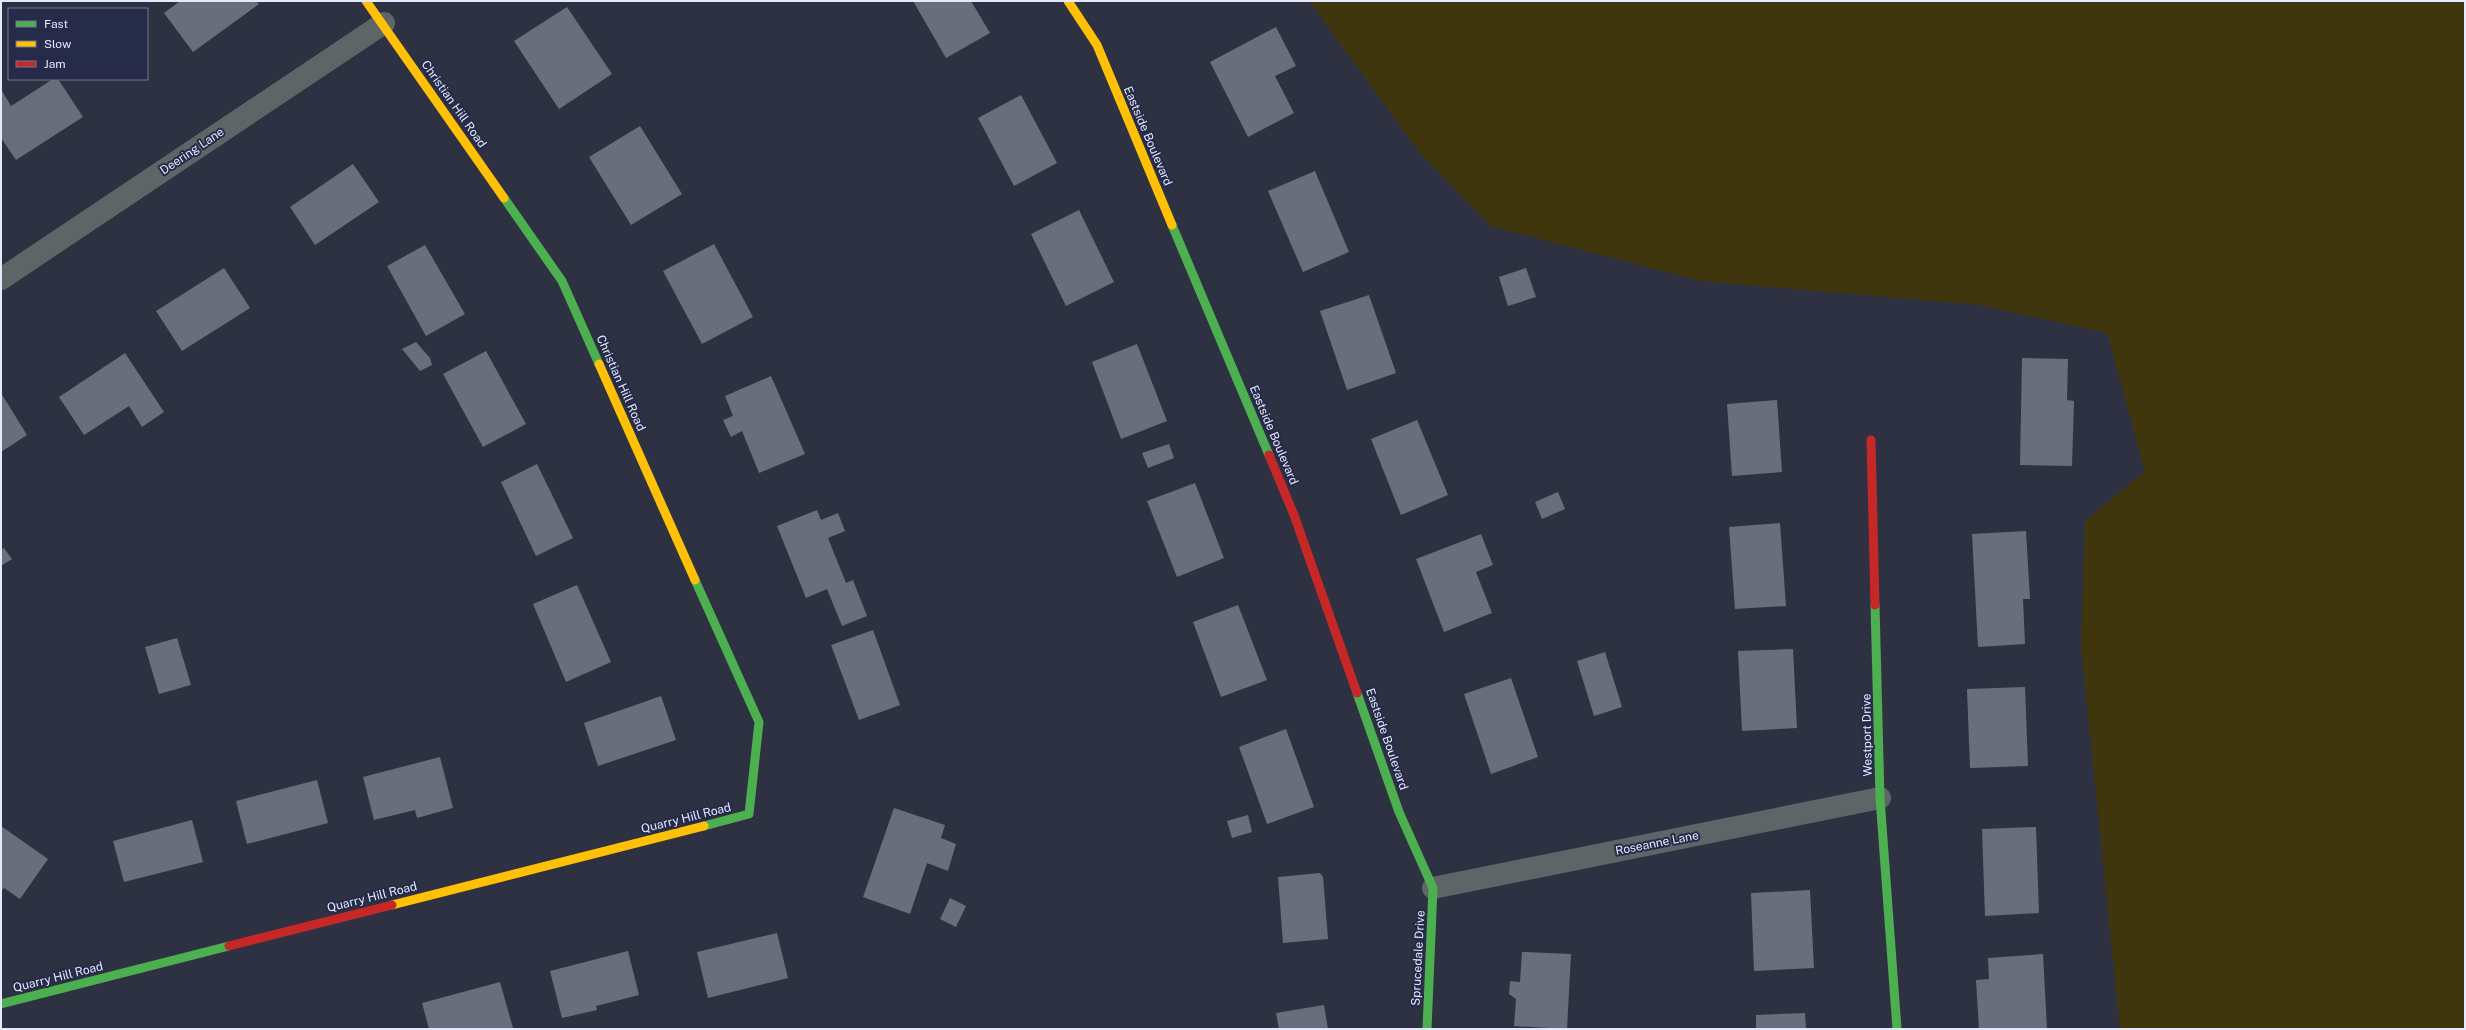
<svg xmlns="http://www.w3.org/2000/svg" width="2466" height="1030" font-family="'Public Sans',sans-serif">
<rect width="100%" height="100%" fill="#2e3141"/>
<path fill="#40360d" d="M1309,1H2465V1029H2120L2081,646L2085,521L2145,471L2107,333L1979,305L1700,281L1491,226L1420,153Z"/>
<g fill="#6a6e7c">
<path d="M180,1H256L259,4L193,52L164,13Z"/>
<path d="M913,1H971L990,33L946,58Z"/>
<path d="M567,7L612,74L559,109L514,41Z"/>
<path d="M1276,27L1296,66L1275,76L1294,113L1248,137L1210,62Z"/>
<path d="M53,79H58L83,117L16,160L1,138V89L11,106Z"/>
<path d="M1021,95L1057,163L1014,186L978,118Z"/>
<path d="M640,126L682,194L631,225L589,157Z"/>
<path d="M353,164L379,202L315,245L290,207Z"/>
<path d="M1315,171L1349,252L1303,272L1268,191Z"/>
<path d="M1079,210L1114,282L1066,306L1031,234Z"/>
<path d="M714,244L753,317L702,344L663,271Z"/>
<path d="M425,245L465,314L426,336L387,266Z"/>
<path d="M224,268L250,308L182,351L156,311Z"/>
<path d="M1526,268L1536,297L1508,306L1499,277Z"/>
<path d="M1369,295L1396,373L1347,390L1320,311Z"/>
<path d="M416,342L430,358L432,365L420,371L402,349Z"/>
<path d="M1137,344L1167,421L1121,439L1092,362Z"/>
<path d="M486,351L526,424L483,447L443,374Z"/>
<path d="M125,353L164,412L142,427L129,406L84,435L59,397Z"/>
<path d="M2022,358L2068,359L2067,400L2074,401L2072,466L2020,465Z"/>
<path d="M771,376L805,454L759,473L742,431L731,437L723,420L733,416L725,396Z"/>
<path d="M1,393L27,435L1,452Z"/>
<path d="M1777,400L1782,472L1732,476L1727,404Z"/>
<path d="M1417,420L1448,495L1401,515L1371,439Z"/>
<path d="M1169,444L1174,458L1148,468L1142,453Z"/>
<path d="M537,464L573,538L536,556L501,482Z"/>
<path d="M1195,483L1224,558L1177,577L1147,501Z"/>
<path d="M1558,492L1565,509L1542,519L1535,502Z"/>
<path d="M817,510L821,520L838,513L845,531L828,538L846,583L853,580L867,616L842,626L827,589L806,598L777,526Z"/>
<path d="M1780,523L1786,606L1735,609L1729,527Z"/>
<path d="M2026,531L2030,599H2023L2025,644L1978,647L1972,534Z"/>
<path d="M1481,534L1493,565L1476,572L1492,613L1444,632L1416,559Z"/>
<path d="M4,548L12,559L1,566V550Z"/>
<path d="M577,585L611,662L566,682L533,604Z"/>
<path d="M1238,605L1267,680L1221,697L1193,622Z"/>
<path d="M873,630L900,705L859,720L831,645Z"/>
<path d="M177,638L191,685L159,694L145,647Z"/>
<path d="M1793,649L1797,728L1742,731L1738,651Z"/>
<path d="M1605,652L1622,707L1594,716L1577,661Z"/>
<path d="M1511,678L1538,757L1491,774L1464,694Z"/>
<path d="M2025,687L2028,766L1970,768L1967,689Z"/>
<path d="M661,696L676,740L598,766L584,723Z"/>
<path d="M1286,729L1314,807L1267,824L1239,747Z"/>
<path d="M440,757L453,808L417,818L415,810L374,820L363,777Z"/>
<path d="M317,780L328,823L247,844L236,801Z"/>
<path d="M894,808L945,825L941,838L956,844L948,871L927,863L910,914L863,897Z"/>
<path d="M1248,815L1252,832L1232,838L1227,821Z"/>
<path d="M192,820L203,862L124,882L113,841Z"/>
<path d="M1,826L48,859L20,899L4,888L1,892Z"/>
<path d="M2036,827L2039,913L1985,916L1982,829Z"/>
<path d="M1320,873L1323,877L1328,939L1283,943L1278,877Z"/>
<path d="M1810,890L1814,968L1754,971L1751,893Z"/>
<path d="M950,898L966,906L956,927L940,919Z"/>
<path d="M777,933L788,978L708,998L697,952Z"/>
<path d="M628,951L639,995L596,1006L597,1010L562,1018L550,971Z"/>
<path d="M1522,952L1571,954L1567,1029L1514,1026L1516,999L1509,994L1510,981L1520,982Z"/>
<path d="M2043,954L2047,1029H1979L1976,980L1989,979L1988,958Z"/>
<path d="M500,982L513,1028L429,1029L422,1003Z"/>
<path d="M1324,1005L1328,1029H1279L1276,1013Z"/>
<path d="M1805,1013L1806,1029H1756V1015Z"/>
</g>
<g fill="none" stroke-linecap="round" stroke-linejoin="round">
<g stroke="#5e6566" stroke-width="22">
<path d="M1,279L384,23"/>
<path d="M1433,888L1880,798"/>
</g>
<g stroke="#4caf50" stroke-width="9">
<path d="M504,198L562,281L599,364"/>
<path d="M1172,225L1269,455"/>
<path d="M695,580L759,722L749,814L704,826"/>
<path d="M1875,605L1880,798L1897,1029"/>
<path d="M1357,693L1399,812L1433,888L1427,1029"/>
<path d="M1,1004L229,946"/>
</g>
<g stroke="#ffc107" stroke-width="9">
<path d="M366,1L504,198"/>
<path d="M1068,1L1097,45L1172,225"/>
<path d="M599,364L695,580"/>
<path d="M392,905L704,826"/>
</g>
<g stroke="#c62828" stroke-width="9">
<path d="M1871,440L1875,605"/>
<path d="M1269,455L1294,515L1357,693"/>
<path d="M229,946L392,905"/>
</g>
</g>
<g text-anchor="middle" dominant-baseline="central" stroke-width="4" stroke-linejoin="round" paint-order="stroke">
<g font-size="12" fill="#e5e9fd" stroke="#262b49">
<text transform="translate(454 104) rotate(55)">Christian Hill Road</text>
<text transform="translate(1148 136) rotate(67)">Eastside Boulevard</text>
<text transform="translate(192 151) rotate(-34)">Deering Lane</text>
<text transform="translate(621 383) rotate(66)">Christian Hill Road</text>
<text transform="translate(1274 435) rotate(67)">Eastside Boulevard</text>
<text transform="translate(1867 735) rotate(-91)">Westport Drive</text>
<text transform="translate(1387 739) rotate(71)">Eastside Boulevard</text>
<text transform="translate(686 818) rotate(-14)">Quarry Hill Road</text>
<text transform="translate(1657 843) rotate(-11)">Roseanne Lane</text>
<text transform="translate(372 897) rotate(-14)">Quarry Hill Road</text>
<text transform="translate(1418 958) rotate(-87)">Sprucedale Drive</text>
<text transform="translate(58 977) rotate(-14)">Quarry Hill Road</text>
</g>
</g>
<rect width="2466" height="1030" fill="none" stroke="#e5e9fd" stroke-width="4"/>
<rect x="8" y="8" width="140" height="72" fill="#262b49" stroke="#727791"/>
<rect x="16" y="21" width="20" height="6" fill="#4caf50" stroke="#727791"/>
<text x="44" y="28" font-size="12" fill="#e5e9fd">Fast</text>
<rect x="16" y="41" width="20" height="6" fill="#ffc107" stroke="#727791"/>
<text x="44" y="48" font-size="12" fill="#e5e9fd">Slow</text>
<rect x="16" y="61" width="20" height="6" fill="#c62828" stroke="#727791"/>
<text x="44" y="68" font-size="12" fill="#e5e9fd">Jam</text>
</svg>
